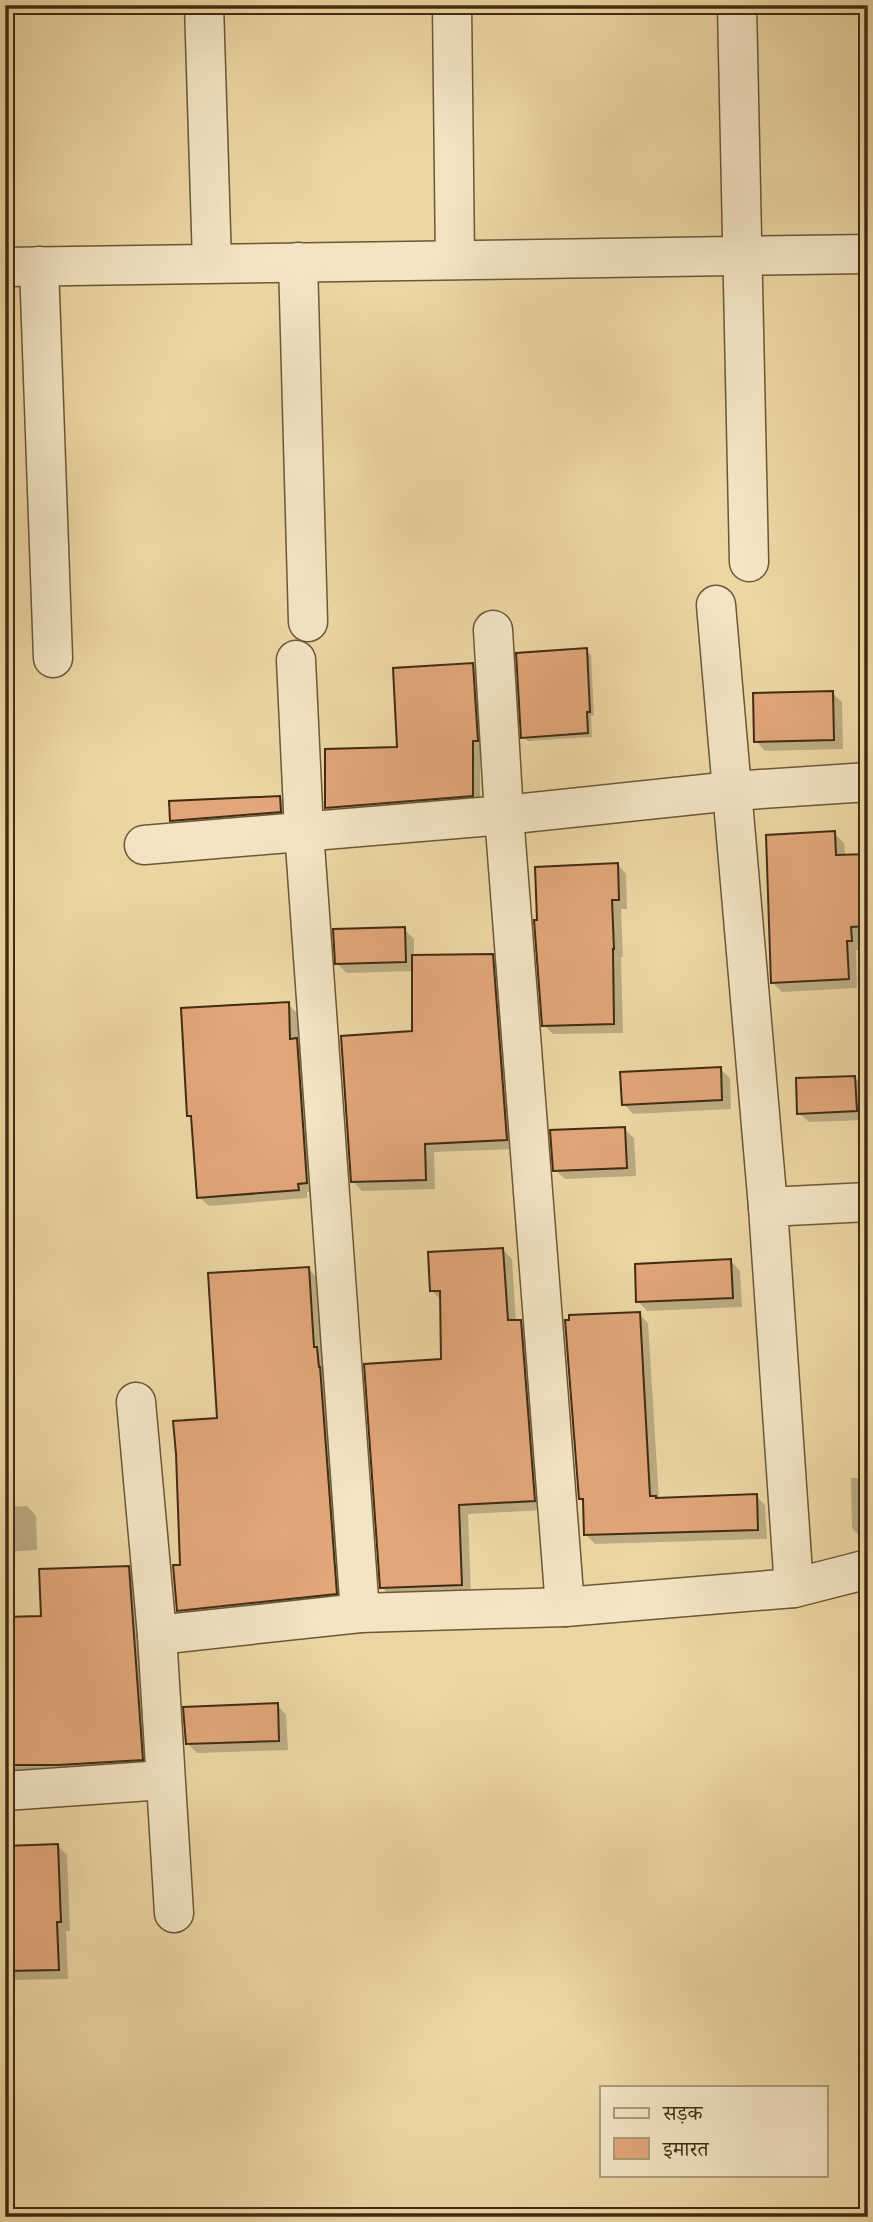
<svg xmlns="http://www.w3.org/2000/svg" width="873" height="2222" font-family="'IM FELL Great Primer','Noto Serif Devanagari',serif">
<rect width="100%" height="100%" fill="#ecd7a4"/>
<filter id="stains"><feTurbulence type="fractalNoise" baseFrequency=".00286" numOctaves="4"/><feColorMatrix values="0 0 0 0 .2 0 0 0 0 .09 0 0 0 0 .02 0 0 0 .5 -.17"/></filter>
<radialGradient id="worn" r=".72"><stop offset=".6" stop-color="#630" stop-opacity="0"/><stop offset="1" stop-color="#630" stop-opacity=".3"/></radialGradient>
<g fill="#0003">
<path d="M586,650L591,655L594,715L591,716L592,737L528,741L523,737Z"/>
<path d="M472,664L480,672L485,748H480V803L334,815L327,807L399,748Z"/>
<path d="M832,693L842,702L843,749L765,751L756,741Z"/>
<path d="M280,797L289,807L290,821L181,830L171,820Z"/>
<path d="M834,833L844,843L845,857L868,855V946H860V950H856L857,988L782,992L772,982Z"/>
<path d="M617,864L626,874L627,909H621L623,957H621L623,1033L553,1034L544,1025Z"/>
<path d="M404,929L414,939V956H492L502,965L516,1149L434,1152L435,1189L362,1191L353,1181L414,1033V971L347,973L337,964Z"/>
<path d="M288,1004L298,1014V1042L306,1050L316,1192H307V1198L209,1206L199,1197L193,1120L189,1116Z"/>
<path d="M720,1069L730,1078L731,1109L633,1114L624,1104Z"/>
<path d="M854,1077L864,1087L865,1120L809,1122L799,1113Z"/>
<path d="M624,1129L634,1138L636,1176L565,1179L555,1170Z"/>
<path d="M503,1250L512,1259L516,1322H520L530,1331L544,1510L468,1514L471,1594L391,1597L382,1587L443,1361L442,1301L432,1291Z"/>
<path d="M731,1261L740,1271L742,1307L647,1311L638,1301Z"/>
<path d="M308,1269L317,1277L345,1602L187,1619L178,1610L182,1566L219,1419Z"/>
<path d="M639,1314L648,1323L659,1500L756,1496L765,1505L767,1539L595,1544L585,1534V1503L580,1499Z"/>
<path d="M851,1478H868V1537H861L852,1528Z"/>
<path d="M27,1506L36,1516L37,1550L5,1552V1507Z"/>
<path d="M128,1568L138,1578L151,1768L5,1774V1619L43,1618Z"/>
<path d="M277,1705L286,1715L288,1750L197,1753L187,1743Z"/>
<path d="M58,1846L67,1855L70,1931H66L68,1979L5,1980V1848Z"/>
</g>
<g fill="#e1a67a" stroke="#412c12" stroke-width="2">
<path d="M587,648L590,712H587L588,733L521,738L516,653Z"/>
<path d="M473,663L478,741H473V796L325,808V749L397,747L393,668Z"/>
<path d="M833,691L834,740L754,742L753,693Z"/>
<path d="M280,796L281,812L170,821L169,801Z"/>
<path d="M835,831L836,855L868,854V926L851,927L852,941H847L849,979L771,983L766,835Z"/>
<path d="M618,863L619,900H612L614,949H613L614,1024L542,1026L534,920H537L535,867Z"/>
<path d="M405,927L406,962L335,964L333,929Z"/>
<path d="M493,954L507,1140L425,1144L426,1180L351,1182L341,1036L412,1031V955Z"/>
<path d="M289,1002L290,1039L297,1038L307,1183L298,1184L299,1190L197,1198L191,1116H187L181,1008Z"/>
<path d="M721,1067L722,1100L622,1105L620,1072Z"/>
<path d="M855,1076L857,1111L797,1114L796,1078Z"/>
<path d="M625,1127L627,1168L553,1171L550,1130Z"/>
<path d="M503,1248L508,1320H521L535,1501L459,1505L462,1585L380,1588L364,1364L441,1359L440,1291H430L428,1252Z"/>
<path d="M731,1259L733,1298L636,1302L635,1264Z"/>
<path d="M309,1267L314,1347H317L319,1367H320L337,1594L177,1611L173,1565H180L176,1454L173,1421L217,1418L208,1273Z"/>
<path d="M640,1312L650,1496H656V1498L757,1494L758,1530L584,1535L583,1499H579L565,1320H569V1315Z"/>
<path d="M129,1566L143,1760L58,1765H5V1617L41,1616L39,1569Z"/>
<path d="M278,1703L279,1741L186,1744L183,1707Z"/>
<path d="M58,1844L61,1922H57L59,1970L5,1971V1846Z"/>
</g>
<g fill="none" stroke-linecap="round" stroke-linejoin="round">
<defs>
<g id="minor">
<path d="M204,5L212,263"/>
<path d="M452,5L455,260"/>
<path d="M737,5L749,562"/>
<path d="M298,262L308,622"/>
<path d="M39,266L53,658"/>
<path d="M5,267L868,254"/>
<path d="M716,605L768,1207"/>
<path d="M493,630L504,815L565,1607"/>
<path d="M296,660L304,831L360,1613"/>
<path d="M144,845L504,815L732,791L868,782"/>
<path d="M136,1402L157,1635L174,1913"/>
<path d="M794,1588L768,1207L868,1202"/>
<path d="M157,1635L360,1613L565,1607L794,1588L868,1569"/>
<path d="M5,1791L164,1780"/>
</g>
</defs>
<use href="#minor" stroke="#6c5736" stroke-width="41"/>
<use href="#minor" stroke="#f3e5c4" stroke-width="38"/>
</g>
<rect width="873" height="2222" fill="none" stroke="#ecd7a4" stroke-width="28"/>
<rect x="7" y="7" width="859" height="2208" fill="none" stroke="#412c12" stroke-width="3.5"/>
<rect x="14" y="14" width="845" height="2194" fill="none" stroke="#412c12" stroke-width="2"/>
<rect x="600" y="2086" width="228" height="91" fill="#f3e5c4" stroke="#ac9b7d" stroke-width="2"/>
<rect x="614" y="2108" width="35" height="10" fill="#f3e5c4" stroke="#ac9b7d" stroke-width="2"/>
<text x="663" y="2120" font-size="21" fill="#412c12">सड़क</text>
<rect x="614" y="2138" width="35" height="21" fill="#e1a67a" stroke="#ac9b7d" stroke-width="2"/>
<text x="663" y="2156" font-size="21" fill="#412c12">इमारत</text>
<rect width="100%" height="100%" filter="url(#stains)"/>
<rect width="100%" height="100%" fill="url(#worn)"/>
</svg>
